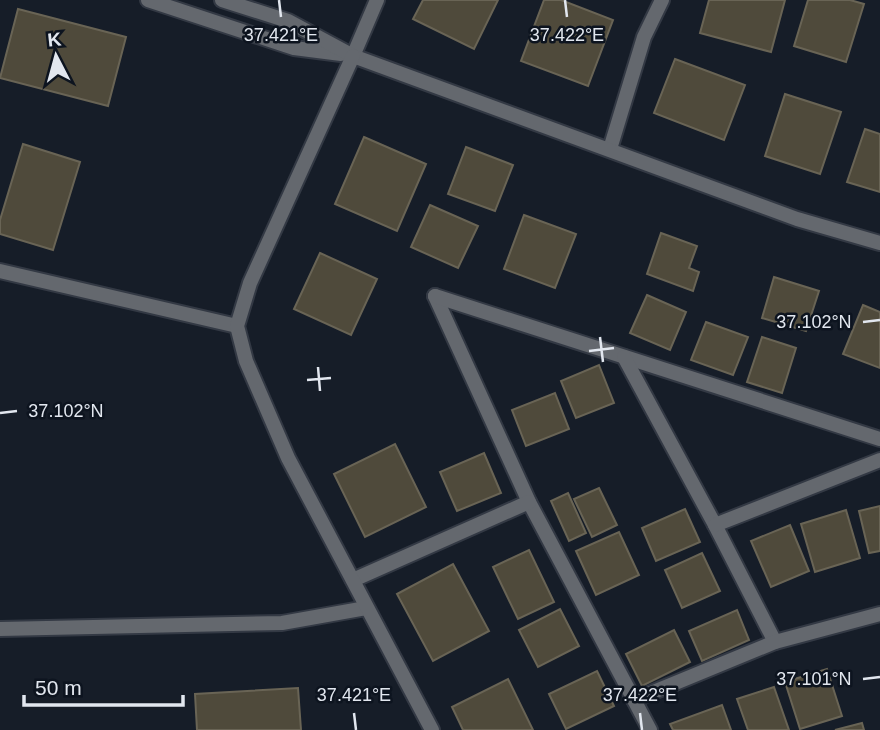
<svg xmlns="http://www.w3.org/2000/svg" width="880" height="730" font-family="Arial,sans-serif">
<rect width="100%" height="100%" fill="#161d28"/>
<g fill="#4f4a3b" stroke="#696455" stroke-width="2">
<path d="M423,0H498L474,49L413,19Z"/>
<path d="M544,0H561L613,20L588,86L521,61Z"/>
<path d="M709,0H785L771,52L700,33Z"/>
<path d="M808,0H850L864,4L846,62L794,46Z"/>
<path d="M18,9L126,37L108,106L0,78Z"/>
<path d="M675,59L745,85L724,140L654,113Z"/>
<path d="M785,94L841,112L820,174L765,156Z"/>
<path d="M865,129L880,134V192L847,182Z"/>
<path d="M364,137L426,164L397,231L335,204Z"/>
<path d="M23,144L80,162L53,250L0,234V220Z"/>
<path d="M466,147L513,165L495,211L448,194Z"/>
<path d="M430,205L478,226L458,268L411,247Z"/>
<path d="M524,215L576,234L555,288L504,269Z"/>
<path d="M661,233L697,246L689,268L699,272L693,291L647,274Z"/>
<path d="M320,253L377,279L351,335L294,309Z"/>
<path d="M774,277L819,291L806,331L762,318Z"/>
<path d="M647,295L686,312L670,350L630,333Z"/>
<path d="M863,305L880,312V368L843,354Z"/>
<path d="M706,322L748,337L733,375L691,360Z"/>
<path d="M762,337L796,348L782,393L747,382Z"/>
<path d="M599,365L614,403L576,418L561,381Z"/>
<path d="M555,393L569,429L526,446L512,410Z"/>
<path d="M395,444L426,507L365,537L334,474Z"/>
<path d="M484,453L501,493L457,511L440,472Z"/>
<path d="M599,488L617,525L592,537L574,499Z"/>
<path d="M568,493L586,533L569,541L551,501Z"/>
<path d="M880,506V551L869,553L859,511Z"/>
<path d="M685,509L700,542L656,561L642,528Z"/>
<path d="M846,510L860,558L815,572L801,524Z"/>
<path d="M790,525L809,571L771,587L751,541Z"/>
<path d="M619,532L639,575L596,595L576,551Z"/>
<path d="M529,550L554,602L518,619L493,567Z"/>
<path d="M702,553L720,591L682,608L665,570Z"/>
<path d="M453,564L489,631L433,661L397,594Z"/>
<path d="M560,609L579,646L538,667L519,630Z"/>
<path d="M737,610L749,640L702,661L689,631Z"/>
<path d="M674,630L690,662L642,686L626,654Z"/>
<path d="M827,669L842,716L800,729L785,682Z"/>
<path d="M597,671L614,706L566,729L549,694Z"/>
<path d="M508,679L533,730H463L452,707Z"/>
<path d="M774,687L789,730H748L737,699Z"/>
<path d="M298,688L301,730H197L195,694Z"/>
<path d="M722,705L731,730H673L670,724Z"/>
<path d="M862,723L864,730H835Z"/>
</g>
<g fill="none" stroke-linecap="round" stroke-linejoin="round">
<defs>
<g id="minor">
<path d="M353,56L377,0"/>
<path d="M610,149L644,37L662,0"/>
<path d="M0,271L237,326"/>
<path d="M435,296L529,502L650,730"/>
<path d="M435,296L880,439"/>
<path d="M624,357L715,525L775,642"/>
<path d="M715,525L880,460"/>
<path d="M353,580L529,502"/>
<path d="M0,629L282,623L366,608"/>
<path d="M634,700L775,642L880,614"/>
</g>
<g id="tertiary">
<path d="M148,0L294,48L341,54"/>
<path d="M222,0L288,21L353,56L797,219L880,243"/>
<path d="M353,56L250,283L237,326L246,361L288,458L432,730"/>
</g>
</defs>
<use href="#minor" stroke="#333944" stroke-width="18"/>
<use href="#tertiary" stroke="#333944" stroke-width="18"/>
<use href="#minor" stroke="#64686e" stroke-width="14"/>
<use href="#tertiary" stroke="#64686e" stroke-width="14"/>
</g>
<path fill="none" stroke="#e2e7ef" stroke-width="2.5" d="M279,0L281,17M565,0L567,17M863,322L880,320M600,337L603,362M589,351L614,348M318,367L320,391M307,380L331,378M0,413L17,411M863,679L880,677M354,713L356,730M640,713L642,730"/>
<g font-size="18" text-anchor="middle" fill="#e2e7ef" stroke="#0d141f" stroke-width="5" stroke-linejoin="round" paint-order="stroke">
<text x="281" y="41">37.421°E</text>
<text x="567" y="41">37.422°E</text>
<text x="814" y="328">37.102°N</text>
<text x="66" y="417">37.102°N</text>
<text x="814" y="685">37.101°N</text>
<text x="354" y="701">37.421°E</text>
<text x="640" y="701">37.422°E</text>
</g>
<g transform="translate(56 56) rotate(354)" stroke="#0d141f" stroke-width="5" paint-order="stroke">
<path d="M0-5L12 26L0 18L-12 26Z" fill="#e2e7ef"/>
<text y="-10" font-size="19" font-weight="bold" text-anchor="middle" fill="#e2e7ef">K</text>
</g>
<path d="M24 695v10h159v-10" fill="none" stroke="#e2e7ef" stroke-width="3.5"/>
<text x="35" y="695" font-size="21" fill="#e2e7ef" stroke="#0d141f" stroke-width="5" paint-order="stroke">50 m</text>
</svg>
